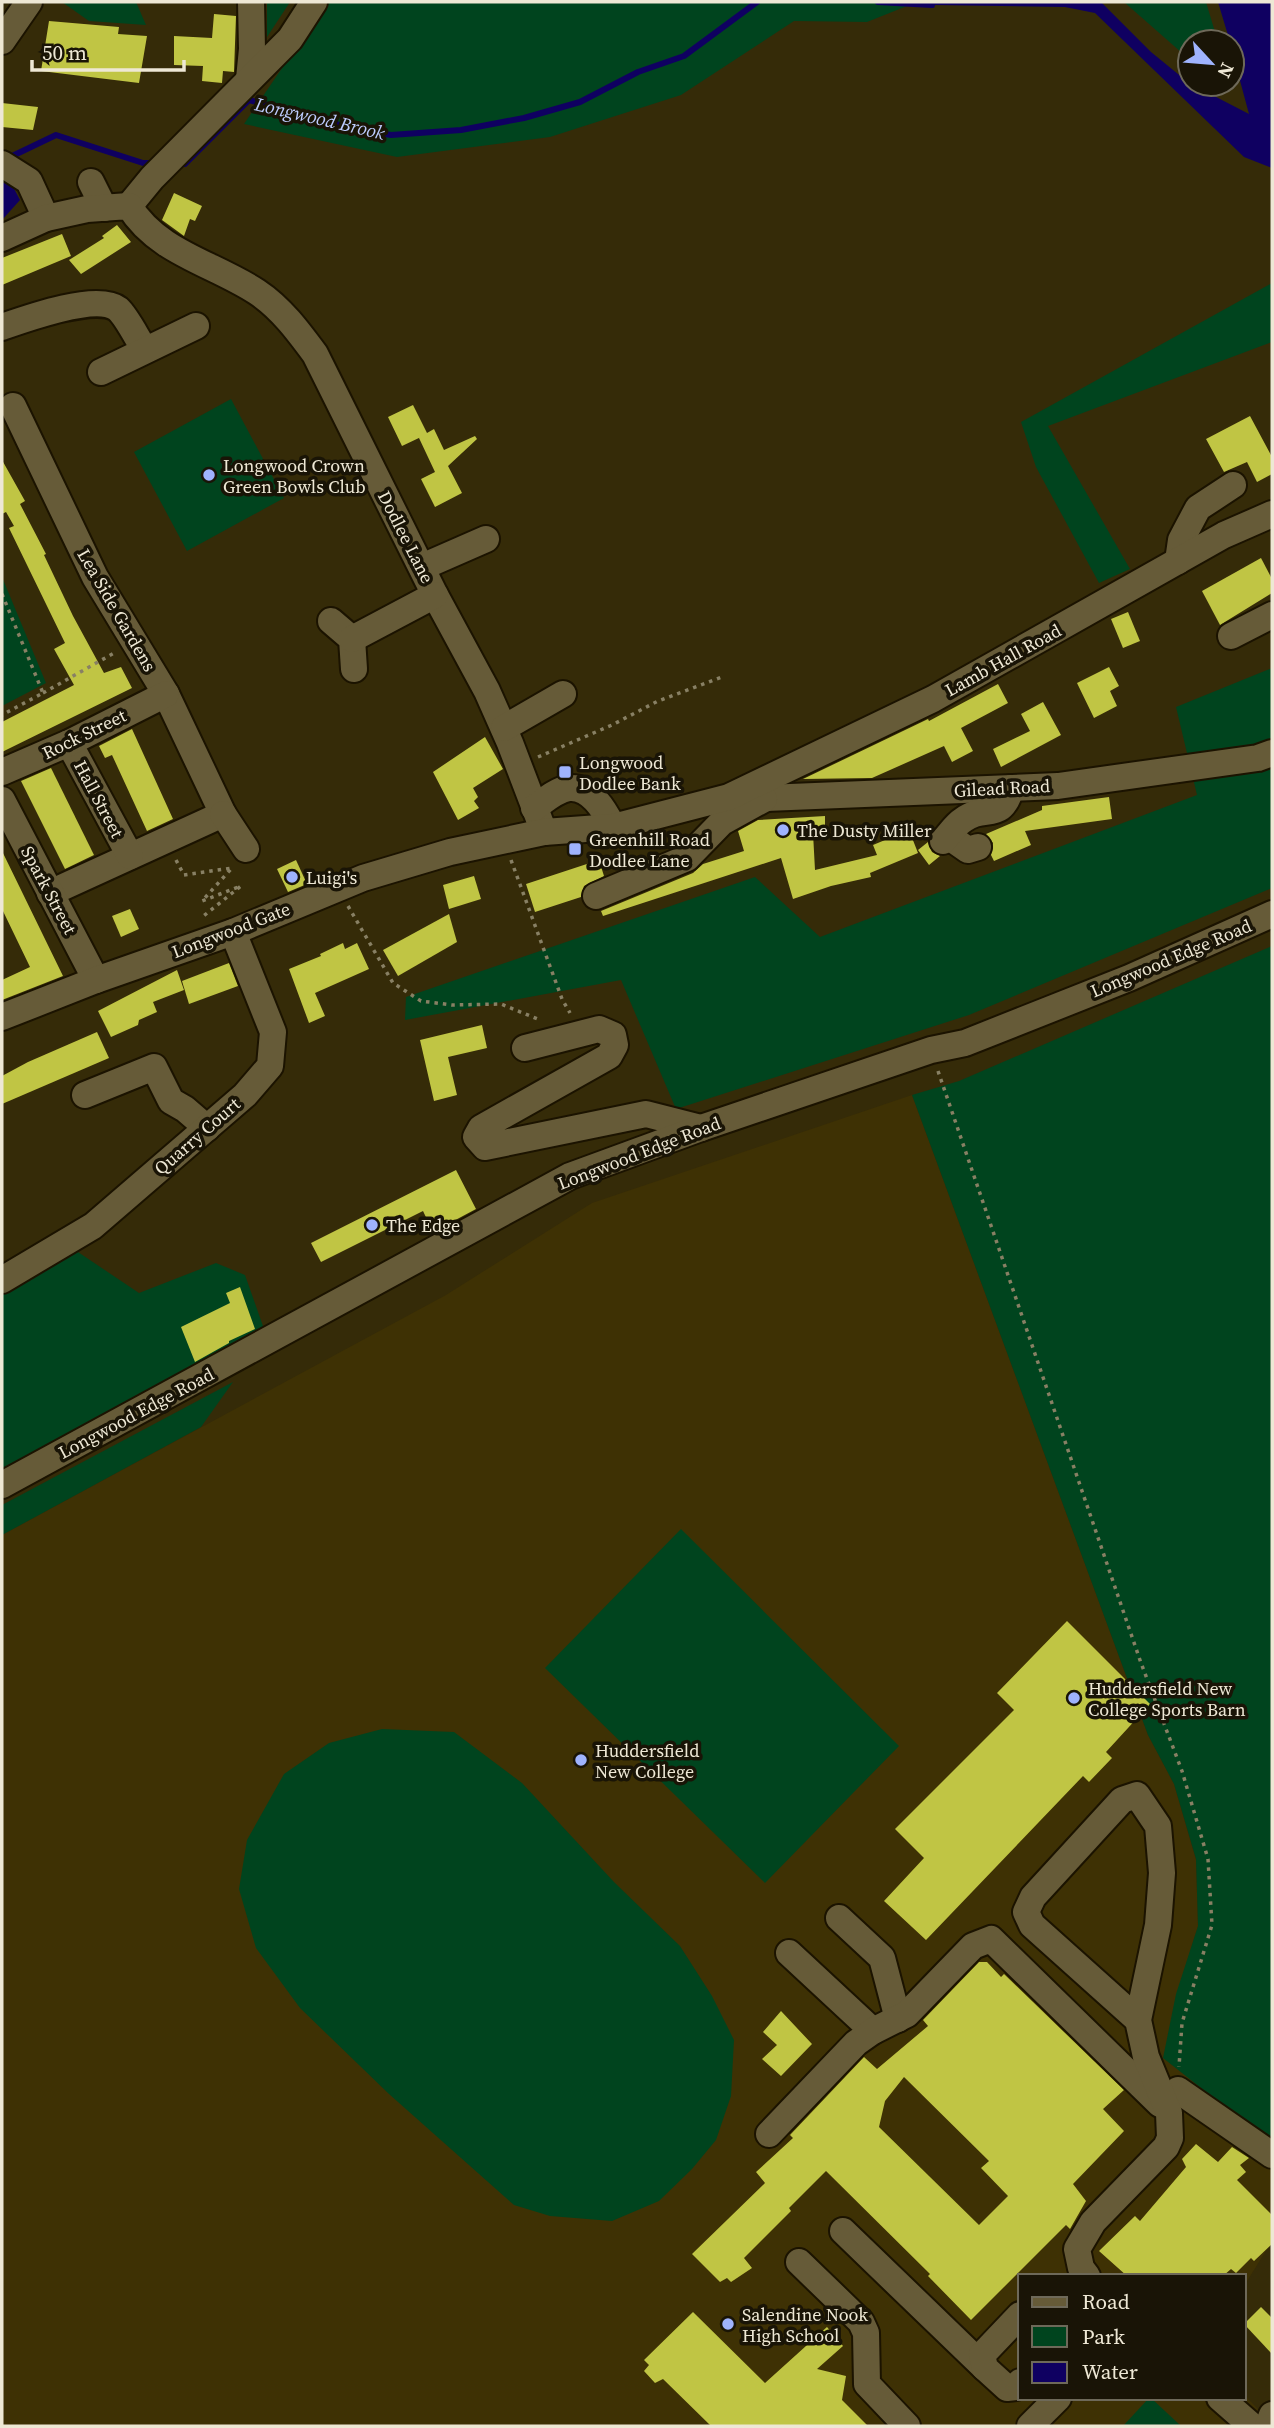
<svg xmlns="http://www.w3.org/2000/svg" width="1274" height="2428" font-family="'Source Serif 4',serif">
<rect width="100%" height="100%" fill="#352b08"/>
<path fill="#3e3104" d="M912,1095L1148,1735L1174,1784L1196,1860L1198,1926L1177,1994L1272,2144V2241L1244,2286V2276H1020V2398H1244V2395L1272,2423V2426H2V1535L446,1295L592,1203Z"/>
<g fill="#00441e">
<path d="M62,2H136L146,25L89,21Z"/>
<path d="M267,2H290L267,37Z"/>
<path d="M327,2H917L867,22L794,21L681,95L550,137L397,157L244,124Z"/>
<path d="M1124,2H1206L1218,42H1190V60Z"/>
<path d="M1272,283V342L1048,426L1130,569L1099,583L1036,467L1021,422Z"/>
<path d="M231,399L284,498L187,551L134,452Z"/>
<path d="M2,577L46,683L2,706Z"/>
<path d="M1272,668V888L969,1015L676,1109L621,980L405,1020L406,997L755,877L820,937L1197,795L1176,707Z"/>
<path d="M1272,946V2144L1163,2058L1176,1994L1198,1926L1196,1859L1174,1784L1148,1735L912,1095L959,1081Z"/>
<path d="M75,1250L139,1293L216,1263L245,1275L264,1329L2,1474V1295Z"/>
<path d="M233,1382L201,1427L2,1535V1505Z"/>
<path d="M681,1529L899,1746L765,1883L545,1668Z"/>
<path d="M382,1729L454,1732L522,1783L614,1882L680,1946L712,1996L734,2040L731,2096L716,2140L692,2169L659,2201L612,2221L550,2216L514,2205L389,2094L300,2008L256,1948L239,1889L247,1840L284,1774L329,1743Z"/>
<path d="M1149,2398H1151L1181,2426H1123Z"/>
</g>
<g fill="#0f0061">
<path d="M933,2H1101L1151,52L1189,83L1249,114L1232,51V42H1230L1218,2H1272V168L1244,157L1095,13L1065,7L932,5Z"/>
<path d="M2,166L20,200L2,220Z"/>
</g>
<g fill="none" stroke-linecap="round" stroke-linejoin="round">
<g stroke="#0f0061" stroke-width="6">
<path d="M878,2L932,5"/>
<path d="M6,159L56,135L143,163H157"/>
<path d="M178,164H185L249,100L343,126L391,135L461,130L524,118L580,102L638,72L684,56L757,2"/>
</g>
</g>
<g fill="#c0c544" fill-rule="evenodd">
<path d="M214,14L236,16L234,72L223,71L222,83L202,81L203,66L174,65V36L212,38Z"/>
<path d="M49,21L119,27L118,34L147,36L139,83L41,71Z"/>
<path d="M2,103L38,107L33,130L2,127Z"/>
<path d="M174,193L202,206L195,221L190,219L184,236L162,220Z"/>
<path d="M117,225L131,242L81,274L69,260L104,238L102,236Z"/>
<path d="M62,234L71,256L2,285V258Z"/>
<path d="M413,405L427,433L434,429L444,450L475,436L477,439L448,466L462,493L435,507L421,479L435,472L419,438L421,437L402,446L388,417Z"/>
<path d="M1250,416L1272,457V474L1257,482L1247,462L1224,472L1206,439Z"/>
<path d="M2,460L25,501L20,504L46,554L44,555L73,616L104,673L121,667L132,688L2,752V722L74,685L54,649L65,643L9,528L14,526L6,512L2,514Z"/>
<path d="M1261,558L1272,579V593L1220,625L1202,591Z"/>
<path d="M1128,612L1140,641L1123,648L1111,619Z"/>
<path d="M1109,667L1119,686L1110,691L1117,706L1094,718L1077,683Z"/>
<path d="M998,684L1008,703L961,728L973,751L952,762L944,746L872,778L803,779L928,719L929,721Z"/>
<path d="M1043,702L1061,735L1001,767L993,749L1030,731L1021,714Z"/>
<path d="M132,729L173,819L147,831L112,755L105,758L99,746Z"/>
<path d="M485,737L503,769L473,788L478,797L474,801L479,808L458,820L433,772Z"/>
<path d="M51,768L94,855L65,869L21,781Z"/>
<path d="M1109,797L1112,819L1025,831L1031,845L994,861L991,855L993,843L986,834L1042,810V806Z"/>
<path d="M825,816V832L813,833L815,870L877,855L873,845L909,830L918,853L870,873L871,877L831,886L793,899L781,858L603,916L601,911L693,873L703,864L744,851L738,831L758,820Z"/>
<path d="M928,842L932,852L940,856L929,865L918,850Z"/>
<path d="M2,851L63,976L2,1000V980L30,967L2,909Z"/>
<path d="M296,860L307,884L288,892L277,869Z"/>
<path d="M599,860L604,876L584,886L581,897L535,912L526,884Z"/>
<path d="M474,876L481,899L449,909L443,885Z"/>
<path d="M130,909L139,929L121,937L112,916Z"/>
<path d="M449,914L457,942L398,976L383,950Z"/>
<path d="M343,943L345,949L357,943L369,969L315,993L325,1016L309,1023L289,969L321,956L320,954Z"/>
<path d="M229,963L238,986L189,1004L182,981Z"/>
<path d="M177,970L184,990L153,1002L157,1012L139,1020L138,1025L111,1037L98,1011Z"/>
<path d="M482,1025L487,1048L448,1057L457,1095L434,1101L420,1040Z"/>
<path d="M97,1032L109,1058L2,1104V1076L28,1062Z"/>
<path d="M456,1170L476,1209L433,1232L423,1211L321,1262L311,1243Z"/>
<path d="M240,1287L255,1329L229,1341V1343L195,1362L181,1327L230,1303L226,1293Z"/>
<path d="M1067,1621L1150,1704L1106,1752L1112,1758L1089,1782L1083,1776L926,1940L884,1901L924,1858L895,1829L1014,1710L997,1693Z"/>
<path d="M979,1962H987L1001,1977L1004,1974L1124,2090L1103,2109L1124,2131L1073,2184L1086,2201L1070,2229L1066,2225L971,2320L928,2276L930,2274L826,2171L789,2208L791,2211L744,2258L752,2268L731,2282L727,2278L720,2282L692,2254L765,2183L756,2172L793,2138L790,2135L864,2057L877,2069L928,2026L923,2020ZM904,2077L989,2161L981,2168L1008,2196L979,2225L879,2127L885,2101Z"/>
<path d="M781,2011L812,2044L781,2076L762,2059L777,2045L763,2032Z"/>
<path d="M1196,2144L1218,2162L1232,2147L1249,2158L1240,2165L1246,2172L1237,2180L1272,2215V2244L1254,2261L1251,2258L1236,2273L1231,2269L1223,2276H1127L1099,2251L1135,2216L1140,2221L1186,2167L1182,2159Z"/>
<path d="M1261,2307L1272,2318V2354L1244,2324Z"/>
<path d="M693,2312L765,2383L827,2327L843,2346L817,2369L846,2376L842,2400L868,2426H711L663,2379L655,2383L644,2371L649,2365L644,2360Z"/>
</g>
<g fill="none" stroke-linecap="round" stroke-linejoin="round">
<defs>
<g id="minor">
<path d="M2,41L29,2"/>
<path d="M249,79L252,49L251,2"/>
<path d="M2,164L29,181L46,218"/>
<path d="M91,182L104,208"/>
<path d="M129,206L152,178L290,39L314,2"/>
<path d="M2,238L46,218L87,209L129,206C158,253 213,263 257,292C281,308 298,331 315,354L435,595L487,691L510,743L544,832"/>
<path d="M2,327C25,319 97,293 118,309C127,317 138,340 145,350"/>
<path d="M101,372L196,326"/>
<path d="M13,406L95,577L166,694L223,814L50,893"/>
<path d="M1178,561L1181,540L1198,508L1233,485"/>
<path d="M422,567L486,539"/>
<path d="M331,621L352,639L354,669"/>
<path d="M1231,636L1272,615"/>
<path d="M352,639L435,595"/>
<path d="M504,728L563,694"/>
<path d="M69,743L130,856"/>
<path d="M2,772L69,743L166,694"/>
<path d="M734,797L766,798L1058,786L1258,758L1272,753"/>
<path d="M2,800L96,980"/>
<path d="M534,808C544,801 556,790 569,788C591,786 605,811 613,827"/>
<path d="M223,814L246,849"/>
<path d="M948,836L968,850L978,847"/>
<path d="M943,841C949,835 955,825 963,820C985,803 1001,824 1011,788"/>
<path d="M596,896L687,858L722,822L764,799"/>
<path d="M2,1017L96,980L233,932L363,878L450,852L544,832L613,827L729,797L933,699L1224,535L1272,514"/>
<path d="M525,1048L599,1029L613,1035L615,1045L609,1056L481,1128L476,1137L485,1147L646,1114L701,1128"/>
<path d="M85,1095L154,1067L171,1101L185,1109L207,1128"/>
<path d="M2,1280L93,1226L245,1095L270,1066L273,1032L233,932"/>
<path d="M2,1485L570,1176L701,1128L931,1050L965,1043L1129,978L1272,914"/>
<path d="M839,1918L882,1958L898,2019"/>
<path d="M789,1953L873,2031"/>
<path d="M1178,2090L1272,2155"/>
<path d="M769,2134L856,2043L873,2031L907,2014L973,1946L991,1939L1160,2104"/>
<path d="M843,2231L985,2368"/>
<path d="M799,2262L861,2322L866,2333L867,2384L907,2426"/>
<path d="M1087,2276L1081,2268L1077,2249L1093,2222L1166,2147L1170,2138L1169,2113L1146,2057L1138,2020L1158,1925L1162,1873L1158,1826L1137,1795L1122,1800L1033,1897L1026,1912L1032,1925L1138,2020"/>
<path d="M1020,2315L982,2355L985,2368L1007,2388L1016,2387L1020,2382"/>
<path d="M1220,2398L1252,2426"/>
<path d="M1030,2426L1058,2398"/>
<path d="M1268,2426L1272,2415"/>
</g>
</defs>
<use href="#minor" stroke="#1b1300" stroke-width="30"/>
<g stroke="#888064" stroke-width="3.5" stroke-dasharray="3.5 5" stroke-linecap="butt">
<path d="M2,594L43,693L2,715"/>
<path d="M43,693L114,653"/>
<path d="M538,757L612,725L658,701L722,677"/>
<path d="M176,860L184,875L232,868L202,901L241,886L201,918"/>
<path d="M511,860L562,999L570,1013"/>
<path d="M348,906L393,983L421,1001L452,1005L501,1004L540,1020"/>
<path d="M938,1071L1141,1663L1182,1771L1208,1859L1212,1925L1182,2023L1179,2067"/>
</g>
<use href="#minor" stroke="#665b38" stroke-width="26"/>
</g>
<g fill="#9fb3fd" stroke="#191406" stroke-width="2.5">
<circle cx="209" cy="475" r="7"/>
<rect x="558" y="765" width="14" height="14" rx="3.5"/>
<circle cx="783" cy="830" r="7"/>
<rect x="568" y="842" width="14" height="14" rx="3.5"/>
<circle cx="292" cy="877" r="7"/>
<circle cx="372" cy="1225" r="7"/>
<circle cx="1074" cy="1698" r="7"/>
<circle cx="581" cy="1760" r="7"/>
<circle cx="728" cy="2324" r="7"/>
</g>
<g text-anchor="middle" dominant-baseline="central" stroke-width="7" stroke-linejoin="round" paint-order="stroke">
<g font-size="18" fill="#eee8d5" stroke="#191406" text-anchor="start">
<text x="223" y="465">Longwood Crown<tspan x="223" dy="21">Green Bowls Club</tspan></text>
<text x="579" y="762">Longwood<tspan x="579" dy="21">Dodlee Bank</tspan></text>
<text x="797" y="830">The Dusty Miller</text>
<text x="589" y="839">Greenhill Road<tspan x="589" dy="21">Dodlee Lane</tspan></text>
<text x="306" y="877">Luigi's</text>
<text x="386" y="1225">The Edge</text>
<text x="1088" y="1688">Huddersfield New<tspan x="1088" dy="21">College Sports Barn</tspan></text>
<text x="595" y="1750">Huddersfield<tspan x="595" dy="21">New College</tspan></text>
<text x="742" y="2314">Salendine Nook<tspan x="742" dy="21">High School</tspan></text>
</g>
<g font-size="18" fill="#eee8d5" stroke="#191406">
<text transform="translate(406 537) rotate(63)">Dodlee Lane</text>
<text transform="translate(117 610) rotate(60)">Lea Side Gardens</text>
<text transform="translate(1003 660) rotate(-29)">Lamb Hall Road</text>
<text transform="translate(84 734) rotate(-26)">Rock Street</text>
<text transform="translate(1002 788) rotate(-3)">Gilead Road</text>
<text transform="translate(99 799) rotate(62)">Hall Street</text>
<text transform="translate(49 890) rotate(62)">Spark Street</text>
<text transform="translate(231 930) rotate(-21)">Longwood Gate</text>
<text transform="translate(1171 958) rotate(-23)">Longwood Edge Road</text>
<text transform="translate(197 1136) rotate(-41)">Quarry Court</text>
<text transform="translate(639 1153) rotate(-21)">Longwood Edge Road</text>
<text transform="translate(136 1413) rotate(-28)">Longwood Edge Road</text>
</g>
<g font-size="19" font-style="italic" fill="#bdccfe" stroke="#191406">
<text transform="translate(320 118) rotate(13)">Longwood Brook</text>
</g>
</g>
<rect width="1274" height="2428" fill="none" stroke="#eee8d5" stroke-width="7"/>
<rect x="1018" y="2274" width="228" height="126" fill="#191406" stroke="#6e6959" stroke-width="2"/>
<rect x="1032" y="2297" width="35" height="10" fill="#665b38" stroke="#6e6959" stroke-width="2"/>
<text x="1082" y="2309" font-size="21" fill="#eee8d5">Road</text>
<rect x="1032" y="2326" width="35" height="21" fill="#00441e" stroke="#6e6959" stroke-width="2"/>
<text x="1082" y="2344" font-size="21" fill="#eee8d5">Park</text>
<rect x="1032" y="2362" width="35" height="21" fill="#0f0061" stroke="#6e6959" stroke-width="2"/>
<text x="1082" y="2379" font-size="21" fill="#eee8d5">Water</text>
<g transform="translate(1211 63) rotate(116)"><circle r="33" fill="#191406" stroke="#6e6959" stroke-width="2"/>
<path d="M0-5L12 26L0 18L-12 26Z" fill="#9fb3fd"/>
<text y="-10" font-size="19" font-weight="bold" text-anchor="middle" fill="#eee8d5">N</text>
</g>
<path d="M32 60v10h152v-10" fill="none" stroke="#eee8d5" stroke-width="3.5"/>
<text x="42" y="60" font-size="21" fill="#eee8d5" stroke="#191406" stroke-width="5" paint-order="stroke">50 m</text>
</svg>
